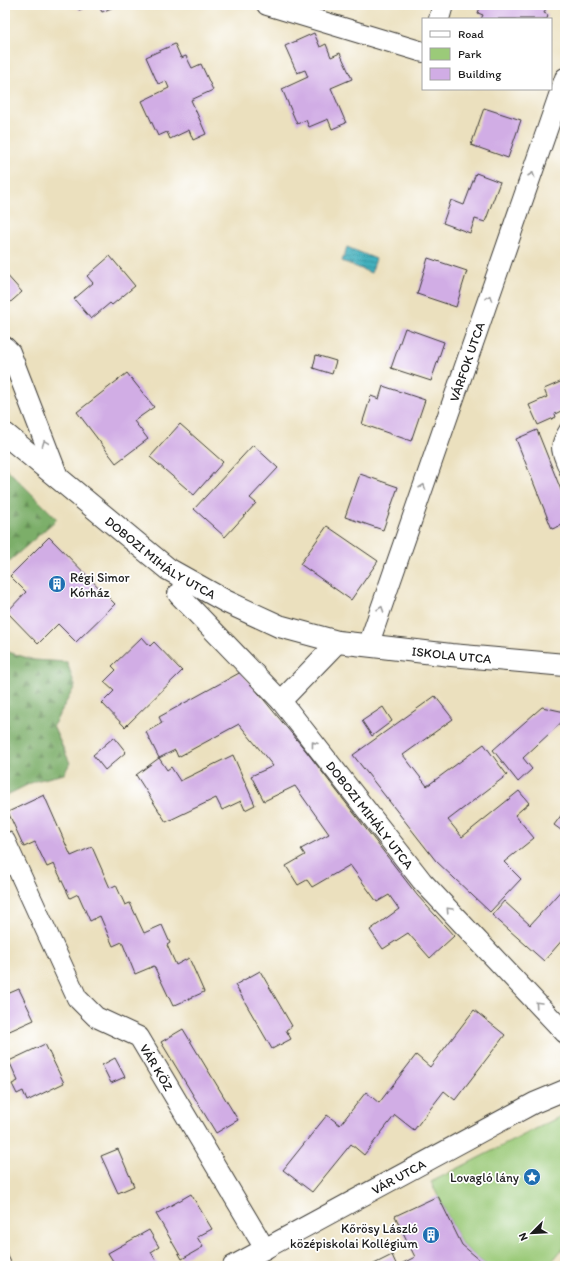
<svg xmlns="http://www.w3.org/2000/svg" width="570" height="1271" font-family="Itim,sans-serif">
<defs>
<pattern id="forest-firs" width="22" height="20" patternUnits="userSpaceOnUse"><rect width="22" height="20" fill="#7cae69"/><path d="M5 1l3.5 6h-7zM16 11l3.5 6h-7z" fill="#658d56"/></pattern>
<pattern id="water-rules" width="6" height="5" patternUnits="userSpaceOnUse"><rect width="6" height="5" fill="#42b1be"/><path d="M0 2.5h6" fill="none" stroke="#368f9a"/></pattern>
</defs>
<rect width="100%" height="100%" fill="#fff"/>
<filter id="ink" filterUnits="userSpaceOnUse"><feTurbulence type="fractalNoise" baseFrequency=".025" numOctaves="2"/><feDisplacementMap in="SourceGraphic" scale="8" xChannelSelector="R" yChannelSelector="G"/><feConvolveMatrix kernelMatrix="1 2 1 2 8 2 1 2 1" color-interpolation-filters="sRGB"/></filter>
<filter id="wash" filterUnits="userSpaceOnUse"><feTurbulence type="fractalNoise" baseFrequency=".012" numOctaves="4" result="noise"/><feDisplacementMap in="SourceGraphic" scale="16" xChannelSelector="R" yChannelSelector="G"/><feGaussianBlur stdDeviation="0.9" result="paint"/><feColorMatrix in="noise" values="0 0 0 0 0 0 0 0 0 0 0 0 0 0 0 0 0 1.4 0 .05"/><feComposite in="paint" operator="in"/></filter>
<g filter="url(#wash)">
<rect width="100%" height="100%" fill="#ebe0be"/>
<path fill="#9bca79" stroke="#5c734a" d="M565,1114V1246L548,1266H487L462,1245L431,1182Z"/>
<g fill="url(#forest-firs)" stroke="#4c6542">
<path d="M5,467L57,519L5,565Z"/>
<path d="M5,651L34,660L67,662L75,686L53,726L70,763L64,774L35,781L5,796Z"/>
</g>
<path fill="url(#water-rules)" stroke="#2f666d" d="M347,247L376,259L371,273L342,261Z"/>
<g id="blocks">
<g fill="#d1ade5">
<path d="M77,5H91L79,10Z"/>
<path d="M98,5H118L102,12Z"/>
<path d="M481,5H547L544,13L548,15L547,19H481L483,15L478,13Z"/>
<path d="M314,33L320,47L326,44L331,57L340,53L352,79L331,88L346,123L332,129L328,119L309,127L306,120L297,124L282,89L308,77L305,70L297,73L285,46Z"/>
<path d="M175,44L181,58L186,56L192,68L201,64L213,90L191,100L206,134L193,140L189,130L170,139L167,132L158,136L142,101L169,88L166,81L158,84L146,57Z"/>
<path d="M484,108L521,120L508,158L471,145Z"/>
<path d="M476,173L500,182L485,222L475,219L470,233L443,223L451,200L464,205Z"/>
<path d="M110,256L135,286L112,305L110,303L91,319L74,299L93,283L87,276Z"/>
<path d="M428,258L467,271L456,307L417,294Z"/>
<path d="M5,273L22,292L5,307Z"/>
<path d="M405,328L444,342L431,381L391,368Z"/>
<path d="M316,355L336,361L332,374L313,368Z"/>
<path d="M127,373L154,407L134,421L148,439L116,463L77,412Z"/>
<path d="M565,380V409L555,414L556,417L538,425L529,405L547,397L544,389Z"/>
<path d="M383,386L425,400L411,441L362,424L371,396L379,399Z"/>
<path d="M180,424L223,462L194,495L150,457Z"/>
<path d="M537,430L565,500V524L552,529L516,439Z"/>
<path d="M253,445L278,468L250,498L256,503L225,537L194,509Z"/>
<path d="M360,474L398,487L383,530L345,517Z"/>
<path d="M327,526L378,561L351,600L300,564Z"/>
<path d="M49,537L115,604L76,642L58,624L38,644L7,612L26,592L10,576Z"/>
<path d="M142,637L150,646L154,642L182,671L125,727L102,703L114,691L104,682L116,670L112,666Z"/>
<path d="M241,672L306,751L417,895L454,936L430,958L408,933L383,949L370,930L399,909L389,895L377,902L350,865L312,887L307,880L298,885L286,866L305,855L301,849L329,834L295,786L264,801L251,776L273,766L239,724L178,757L175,750L159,758L167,770L171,767L180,781L233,755L255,805L245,810L241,801L222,810L216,798L166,822L136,775L159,758L146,732L162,723L159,717Z"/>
<path d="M435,696L453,719L403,755L427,786L484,744L507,775L448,820L462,837L519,791L529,803L515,815L534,838L504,862L521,879L490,912L436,861L353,755Z"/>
<path d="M383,707L392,721L372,736L362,721Z"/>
<path d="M542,707L565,712V719L523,758L532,769L518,782L493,750Z"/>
<path d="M114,737L126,752L105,770L93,755Z"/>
<path d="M44,795L71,856L92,847L110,888L116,885L125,905L130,903L144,933L162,925L170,943L167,945L176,965L189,958L204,992L173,1006L154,966L135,974L122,942L113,946L100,916L90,921L78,894L70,898L54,864L47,867L35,842L24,847L8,812Z"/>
<path d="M565,810V833L554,825Z"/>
<path d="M565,886V937L544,961L492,915L504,901L530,925Z"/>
<path d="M260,971L292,1026L286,1030L291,1039L272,1049L235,985Z"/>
<path d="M19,989L34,1020L5,1033V995Z"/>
<path d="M474,1010L505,1035L455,1100L444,1091L414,1130L395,1115L364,1155L351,1144L312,1192L283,1170L327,1115L340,1125L366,1092L379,1103L416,1055L430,1067Z"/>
<path d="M183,1029L238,1120L216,1133L161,1042Z"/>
<path d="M45,1044L64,1083L27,1101L23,1091L17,1094L12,1084L18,1081L9,1061Z"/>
<path d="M115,1058L125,1077L111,1083L102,1065Z"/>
<path d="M118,1149L134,1186L118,1193L101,1156Z"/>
<path d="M191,1194L212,1229L197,1237L203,1247L182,1259L156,1214Z"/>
<path d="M438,1196L462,1245L487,1266H370L392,1255L397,1266L415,1257L395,1216Z"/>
<path d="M149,1230L159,1247L151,1252L159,1266H116L108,1253Z"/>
<path d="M5,1250L13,1266H5Z"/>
</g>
</g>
</g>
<g filter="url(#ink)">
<use href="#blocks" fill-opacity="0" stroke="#3b3934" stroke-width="1"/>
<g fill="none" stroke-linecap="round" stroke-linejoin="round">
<defs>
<path id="service" d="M565,428C552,449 557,451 565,472"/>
<g id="minor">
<path d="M267,5L423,52"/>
<path d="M439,19L443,5"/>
<path d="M5,347L10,352L59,479"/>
<path id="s1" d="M178,594L281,701L422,881L565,1033"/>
<path id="s2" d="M368,646L565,78"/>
<path d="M281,701L338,642"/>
<path id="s3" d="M5,841L77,998L96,1017L139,1037L265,1249"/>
<path id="s4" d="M233,1266L534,1103L565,1090"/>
</g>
<g id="primary">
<path id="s5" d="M5,434L168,569L227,602L279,626L338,642L451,655L565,665"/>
</g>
</defs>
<use href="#service" stroke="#3b3934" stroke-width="12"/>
<use href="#minor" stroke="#3b3934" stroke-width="22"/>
<use href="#primary" stroke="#3b3934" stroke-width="24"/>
<use href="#service" stroke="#fff" stroke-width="10"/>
<use href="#minor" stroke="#fff" stroke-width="20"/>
<use href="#primary" stroke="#fff" stroke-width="22"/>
</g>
<defs><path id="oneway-chevron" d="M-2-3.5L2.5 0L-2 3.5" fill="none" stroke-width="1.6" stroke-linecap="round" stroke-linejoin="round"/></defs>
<g stroke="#999">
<use href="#oneway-chevron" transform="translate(532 175) rotate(-71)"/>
<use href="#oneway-chevron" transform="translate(489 298) rotate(-71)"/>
<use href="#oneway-chevron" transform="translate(45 443) rotate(-111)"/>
<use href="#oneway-chevron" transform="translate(423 487) rotate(-71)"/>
<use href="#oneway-chevron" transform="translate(381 609) rotate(-71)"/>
<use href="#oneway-chevron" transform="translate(314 744) rotate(-128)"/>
<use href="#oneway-chevron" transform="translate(449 910) rotate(-133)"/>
<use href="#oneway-chevron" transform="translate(538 1004) rotate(-133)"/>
</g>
</g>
<defs>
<symbol id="building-disc" viewBox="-11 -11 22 22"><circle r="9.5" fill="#1f6fb2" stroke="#fff"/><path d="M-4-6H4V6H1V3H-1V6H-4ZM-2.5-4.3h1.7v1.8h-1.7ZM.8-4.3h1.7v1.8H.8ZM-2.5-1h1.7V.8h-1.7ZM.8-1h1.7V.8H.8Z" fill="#fff"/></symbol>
<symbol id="sight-disc" viewBox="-11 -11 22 22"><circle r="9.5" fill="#1f6fb2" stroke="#fff"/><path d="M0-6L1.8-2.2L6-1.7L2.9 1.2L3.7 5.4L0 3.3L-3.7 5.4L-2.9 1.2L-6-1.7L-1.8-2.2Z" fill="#fff"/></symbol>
</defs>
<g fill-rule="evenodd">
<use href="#building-disc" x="47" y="574" width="20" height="20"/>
<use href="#sight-disc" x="522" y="1167" width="20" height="20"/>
<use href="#building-disc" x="421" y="1225" width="20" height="20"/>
</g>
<g text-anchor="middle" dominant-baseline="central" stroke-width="3.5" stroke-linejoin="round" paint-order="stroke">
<g font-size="13" fill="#1c1c1c" stroke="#fff">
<text stroke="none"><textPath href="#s2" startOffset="301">VÁRFOK UTCA</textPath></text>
<text stroke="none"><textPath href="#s5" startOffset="199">DOBOZI MIHÁLY UTCA</textPath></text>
<text stroke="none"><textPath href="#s5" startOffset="512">ISKOLA UTCA</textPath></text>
<text stroke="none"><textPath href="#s1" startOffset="293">DOBOZI MIHÁLY UTCA</textPath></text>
<text stroke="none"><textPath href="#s3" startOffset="282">VÁR KÖZ</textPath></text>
<text stroke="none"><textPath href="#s4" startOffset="188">VÁR UTCA</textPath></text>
</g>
<g font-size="13" fill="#1c1c1c" stroke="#fff" text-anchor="end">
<text x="70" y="577" text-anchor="start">Régi Simor<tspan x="70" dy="15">Kórház</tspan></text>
<text x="519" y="1177">Lovagló lány</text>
<text x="418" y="1228">Kőrösy László<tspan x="418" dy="15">középiskolai Kollégium</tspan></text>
</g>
</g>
<rect width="570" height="1271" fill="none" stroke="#fff" stroke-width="20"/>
<rect x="422" y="18" width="130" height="72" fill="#ffffff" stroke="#a4a4a4"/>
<rect x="430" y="31" width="20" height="6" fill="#ffffff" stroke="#a4a4a4"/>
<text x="458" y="38" font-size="12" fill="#1c1c1c">Road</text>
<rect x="430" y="48" width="20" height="12" fill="#9bca79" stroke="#a4a4a4"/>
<text x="458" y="58" font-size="12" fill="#1c1c1c">Park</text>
<rect x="430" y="68" width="20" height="12" fill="#d1ade5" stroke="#a4a4a4"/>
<text x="458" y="78" font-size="12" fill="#1c1c1c">Building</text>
<g transform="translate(532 1233) rotate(246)" stroke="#ffffff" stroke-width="3" paint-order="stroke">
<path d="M0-3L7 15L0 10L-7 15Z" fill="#1c1c1c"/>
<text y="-6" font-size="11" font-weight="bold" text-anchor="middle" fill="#1c1c1c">N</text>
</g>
</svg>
